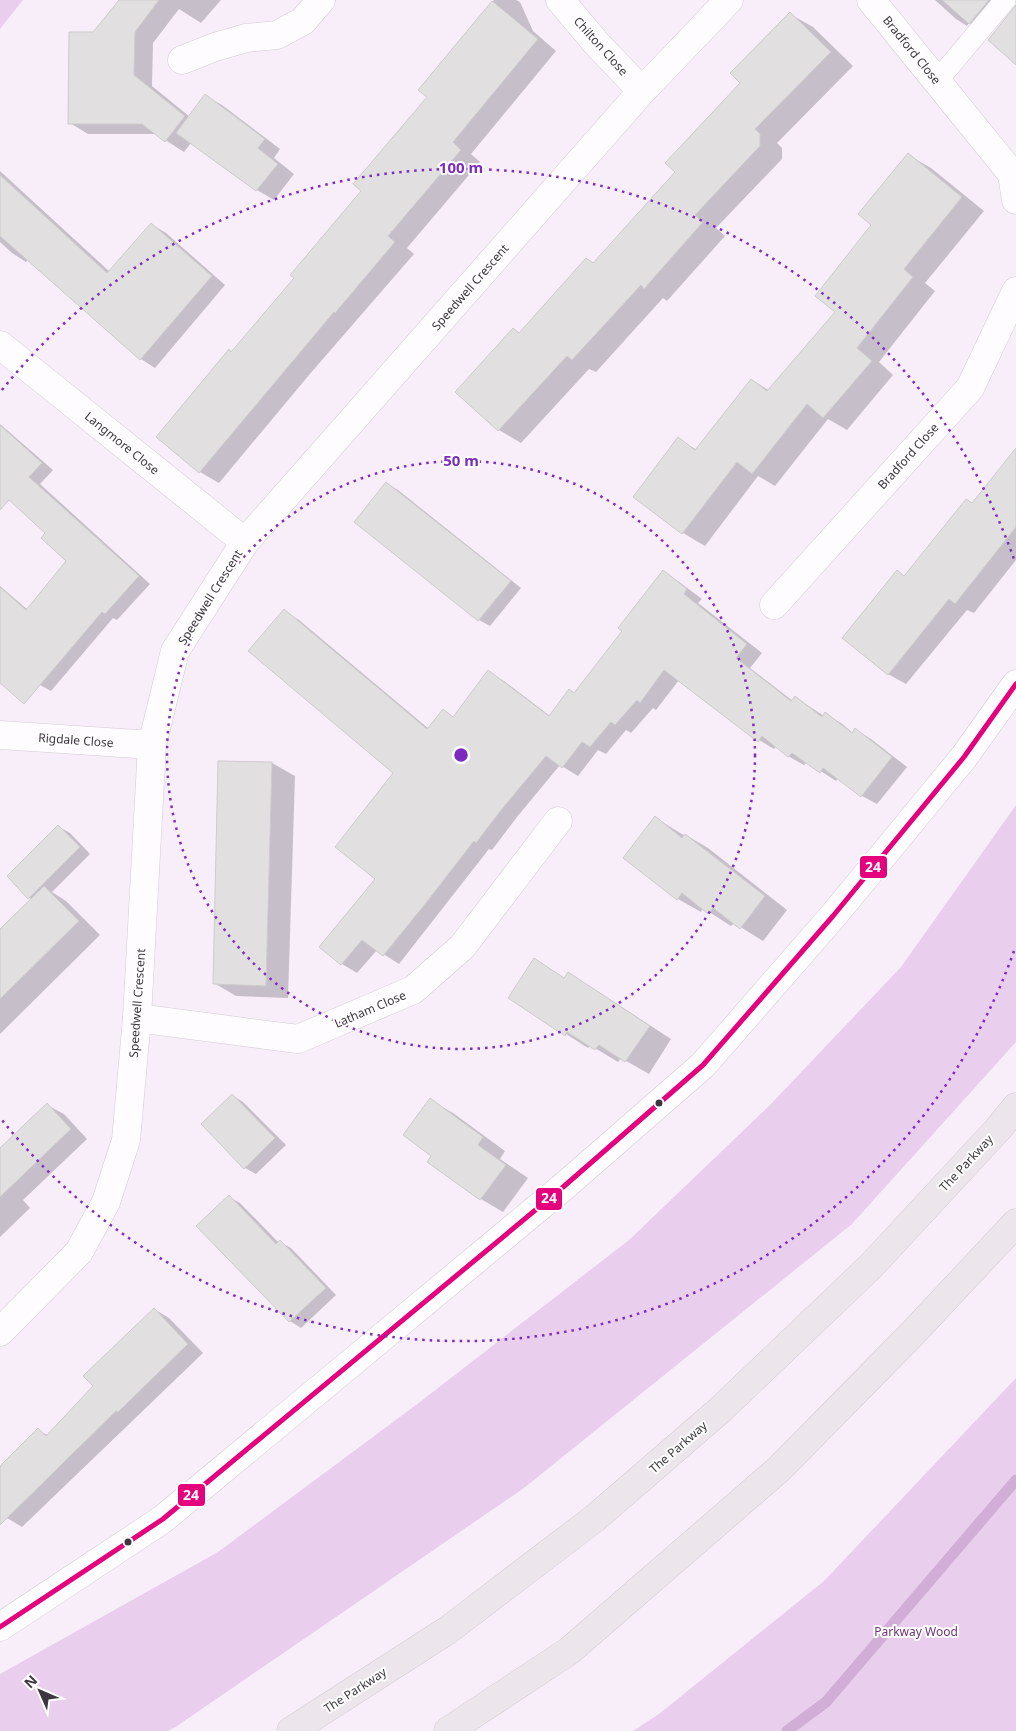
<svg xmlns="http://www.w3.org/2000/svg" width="1016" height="1731" font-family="'Noto Sans',sans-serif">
<rect width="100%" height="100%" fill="#f8eefa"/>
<g fill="#e9ceed">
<path d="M0,0H23L0,29Z"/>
<path d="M1016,805V1042L852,1224L524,1488L177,1726L168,1731H0V1674L218,1552L416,1405L629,1240L770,1105L901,967Z"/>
<path d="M1016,1378V1731H633L659,1714L824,1581Z"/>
</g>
<g fill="#0003">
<path d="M121,0H221L201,23L179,9L153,43L152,86L190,117L205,96L222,105L280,149L274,158L294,174L274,200L257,190L191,143L184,152L156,134H88L70,123L94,34Z"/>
<path d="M494,0H516L520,2L533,31L556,51L471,154L480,162L407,248L414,254L309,375L219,483L200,472L158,436L229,351L232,353L295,278L362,191L429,97L420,90Z"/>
<path d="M935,0H1005L981,29L969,23L967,26L956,19Z"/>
<path d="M790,14L813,27L853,66L777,143L782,148V159L716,228L725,236L667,301L663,298L596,372L589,369L521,443L499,430L514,329L520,333L587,259L594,264L676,171L742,83Z"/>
<path d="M908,155L931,168L984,211L925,283L935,291L879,362L893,375L847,430L828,419L775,486L758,476L705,546L683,533L679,439L697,450L752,380L770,391L837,312L873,224Z"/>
<path d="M0,171L110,272L151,224L166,233L225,285L155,368L141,359L28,260L26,262L12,253L0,242Z"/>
<path d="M0,424L53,470L40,484L150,584L117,620L113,618L51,691L40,685L0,650V586L28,610L68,561L47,533L0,491Z"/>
<path d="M1016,449V560L974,613L967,610L906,684L888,674L897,572L906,577L973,504Z"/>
<path d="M386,483L398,490L521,588L490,626L479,620Z"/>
<path d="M663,572L678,581L702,599L698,603L762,653L750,668L793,701L795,697L824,716L825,714L841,723L853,733L856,730L871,739L907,767L877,804L862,796L838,777L836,781L807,762L804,765L788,756L776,746L774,749L759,740L679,680L656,710L653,708L631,733L626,730L606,754L598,750L578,776L560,765L517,817L492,850L489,849L399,964L377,950L357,973L342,964L320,946L376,879L395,773L284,611L299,620L429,729L443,711L454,717L488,672L504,681L550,716L574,694L624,631Z"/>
<path d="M219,762L272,763L295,776L288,998L236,996L214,983Z"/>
<path d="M656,818L685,836L686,835L708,848L787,910L763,941L734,923L731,926L703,908L701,912L678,899L625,858Z"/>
<path d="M59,827L70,833L90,854L52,892L66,901L100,935L0,1034V930L32,899L29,898Z"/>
<path d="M534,960L565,979L568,974L591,987L671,1039L649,1074L621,1058L618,1062L590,1045L588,1048L510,998Z"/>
<path d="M232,1095L243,1102L286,1145L256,1174L245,1168Z"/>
<path d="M430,1100L453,1113L505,1151L500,1159L528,1178L503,1212L481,1199L428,1161L433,1155Z"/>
<path d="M47,1105L64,1114L87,1139L23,1200L30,1208L0,1237V1149Z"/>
<path d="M229,1197L240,1203L279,1243L280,1242L291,1248L336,1295L301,1328L290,1321L198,1226Z"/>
<path d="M154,1309L169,1318L203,1353L22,1527L7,1518L0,1511V1468L38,1430L49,1436L94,1386Z"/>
</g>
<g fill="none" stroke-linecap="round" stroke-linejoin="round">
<path stroke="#d0aed5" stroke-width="11" d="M787,1731L826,1702L1016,1480"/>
</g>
<g fill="#e1dfdf" stroke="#cdcbcb">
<path d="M119,0H159L135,32L134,75L185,116L165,142L142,124H68L69,32H93Z"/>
<path d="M942,0H989L969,24Z"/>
<path d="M492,1L538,39L453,142L461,150L388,236L395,242L335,313L334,312L199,473L156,437L229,349L231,352L294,278L290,275L361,191L353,184L427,97L418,90Z"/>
<path d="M1016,5V65L988,40Z"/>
<path d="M790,12L831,52L755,129L760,134V146L695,215L703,222L644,289L641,285L572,360L567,356L498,431L455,392L513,328L519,333L586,258L593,263L675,172L665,163L740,83L730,73Z"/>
<path d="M205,94L265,139L258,148L278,164L256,191L176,133Z"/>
<path d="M908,153L962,197L904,269L913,277L857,348L872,361L823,418L807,404L752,474L737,462L682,534L633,497L678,437L695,450L751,379L767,391L835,312L815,296L871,225L858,214Z"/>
<path d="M0,175L107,273L151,223L212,276L140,360L0,236Z"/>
<path d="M0,425L42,463L29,477L139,576L105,614L102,612L24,704L0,683V587L26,610L66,561L41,538L45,533L9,500L0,510Z"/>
<path d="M1016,448V527L955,604L949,599L888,675L842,638L897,570L904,576L966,499L972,503Z"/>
<path d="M386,482L511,581L478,621L354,522Z"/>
<path d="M663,570L687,589L684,594L747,644L736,658L791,701L795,696L822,717L825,712L852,733L855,728L892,757L861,797L823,768L820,773L792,753L788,757L762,736L758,742L664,670L640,703L637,700L615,725L611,722L590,747L582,742L562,768L546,756L502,809L476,843L474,841L426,903L383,956L362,940L341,965L319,947L375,879L335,847L393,773L248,651L284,609L427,729L443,709L453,717L488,670L549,716L569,689L574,693L622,631L618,628Z"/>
<path d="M218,761L272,762L266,986L213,984Z"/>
<path d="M655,816L682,838L685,834L765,896L740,929L713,908L708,914L682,893L677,900L623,858Z"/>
<path d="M58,825L80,847L28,899L7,876Z"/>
<path d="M44,886L79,921L0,999V929Z"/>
<path d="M534,958L564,978L568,972L650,1026L625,1062L599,1045L595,1050L567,1032L565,1036L508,998Z"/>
<path d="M232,1094L275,1138L244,1169L201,1124Z"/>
<path d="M430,1098L483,1137L478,1145L506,1165L480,1200L427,1162L431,1156L403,1135Z"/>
<path d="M47,1103L71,1129L0,1197V1148Z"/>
<path d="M229,1195L276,1244L280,1240L326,1288L289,1322L196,1226Z"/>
<path d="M154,1308L188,1344L118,1412L116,1411L0,1525V1466L38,1428L46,1436L93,1386L83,1376Z"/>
</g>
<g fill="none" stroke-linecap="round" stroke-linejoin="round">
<defs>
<path id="service" d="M937,81L1005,0"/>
<g id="minor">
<path d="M560,0L597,44L642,91"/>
<path d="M871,0L1012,174L1016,200"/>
<path d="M182,60L215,47L246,38L277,35L303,21L321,0"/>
<path d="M0,345L245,542"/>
<path d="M774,605L970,388L1016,291"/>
<path d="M0,735L152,745"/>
<path d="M137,1018L298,1039L413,990L462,947L558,821"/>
<path d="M0,1332L79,1252L106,1202L126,1140L137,1018L152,745L175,651L245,542L642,91L729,0"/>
<path d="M0,1627L163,1519L562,1188L703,1065L833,916L964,757L1016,684"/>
</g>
<g id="trunk">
<path d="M291,1731L448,1630L595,1518L720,1410L871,1266L998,1129L1016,1107"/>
<path d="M448,1731L569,1651L779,1469L911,1335L1016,1223"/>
</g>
</defs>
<use href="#service" stroke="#d3cbd4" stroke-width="22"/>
<use href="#minor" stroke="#d3cbd4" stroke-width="29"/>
<use href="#trunk" stroke="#d2ccd3" stroke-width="29"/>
<use href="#service" stroke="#fefcfe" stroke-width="21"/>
<use href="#minor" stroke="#fefcfe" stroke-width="28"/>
<use href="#trunk" stroke="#ece6ec" stroke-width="28"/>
<defs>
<path id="bus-1" d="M0,1627L163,1519L562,1188L703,1065L833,916L964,757L1016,684"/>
</defs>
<use href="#bus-1" stroke="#fff" stroke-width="9"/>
<use href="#bus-1" stroke="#e5007d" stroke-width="5"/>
</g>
<g fill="none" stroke="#7b2cbf" stroke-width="2.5" stroke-dasharray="2.5 5">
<circle cx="461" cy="755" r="294"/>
<path d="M1014 951A587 587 0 0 1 2 1120M2 390A587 587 0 0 1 1014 559"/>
</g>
<g fill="#3d353f" stroke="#fff" stroke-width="2">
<circle cx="659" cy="1103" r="4.5"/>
<circle cx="128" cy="1542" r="4.5"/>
</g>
<g text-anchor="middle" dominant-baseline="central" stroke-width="4" stroke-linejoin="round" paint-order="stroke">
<g font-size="12" fill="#3d353f" stroke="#fff">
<text transform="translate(601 46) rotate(48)">Chilton Close</text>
<text transform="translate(912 50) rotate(51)">Bradford Close</text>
<text transform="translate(470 287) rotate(-49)">Speedwell Crescent</text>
<text transform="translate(122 443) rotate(39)">Langmore Close</text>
<text transform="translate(908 456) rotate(-48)">Bradford Close</text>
<text transform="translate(210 597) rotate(-58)">Speedwell Crescent</text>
<text transform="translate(76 740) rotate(4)">Rigdale Close</text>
<text transform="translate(137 1003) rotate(-86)">Speedwell Crescent</text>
<text transform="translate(370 1009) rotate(-23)">Latham Close</text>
<text transform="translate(966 1163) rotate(-47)">The Parkway</text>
<text transform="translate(678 1447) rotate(-41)">The Parkway</text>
<text transform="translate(355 1690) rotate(-33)">The Parkway</text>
</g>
<g font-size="12" fill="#6c3675" stroke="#fff">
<text x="916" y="1631">Parkway Wood</text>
</g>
</g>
<circle cx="461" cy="755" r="8" fill="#7b2cbf" stroke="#fff" stroke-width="2.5"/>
<g font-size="15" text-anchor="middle" font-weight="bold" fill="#7b2cbf" stroke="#fff" stroke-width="4" stroke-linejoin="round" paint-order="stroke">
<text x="461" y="173">100 m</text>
<text x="461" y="466">50 m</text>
</g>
<g stroke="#fff" stroke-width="2">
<rect x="859" y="855" width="29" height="24" rx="5" fill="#e5007d"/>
<rect x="535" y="1187" width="28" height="24" rx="5" fill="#e5007d"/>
<rect x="177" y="1483" width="29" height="24" rx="5" fill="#e5007d"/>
</g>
<g font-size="14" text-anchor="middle" font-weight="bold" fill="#fff">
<text x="873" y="872">24</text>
<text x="549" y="1203">24</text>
<text x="191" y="1500">24</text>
</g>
<g transform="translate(40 1691) rotate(315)" stroke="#ffffff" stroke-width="4" paint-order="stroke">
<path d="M0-4L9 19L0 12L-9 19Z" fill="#3d353f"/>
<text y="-8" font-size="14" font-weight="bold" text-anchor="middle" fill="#3d353f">N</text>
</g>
</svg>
